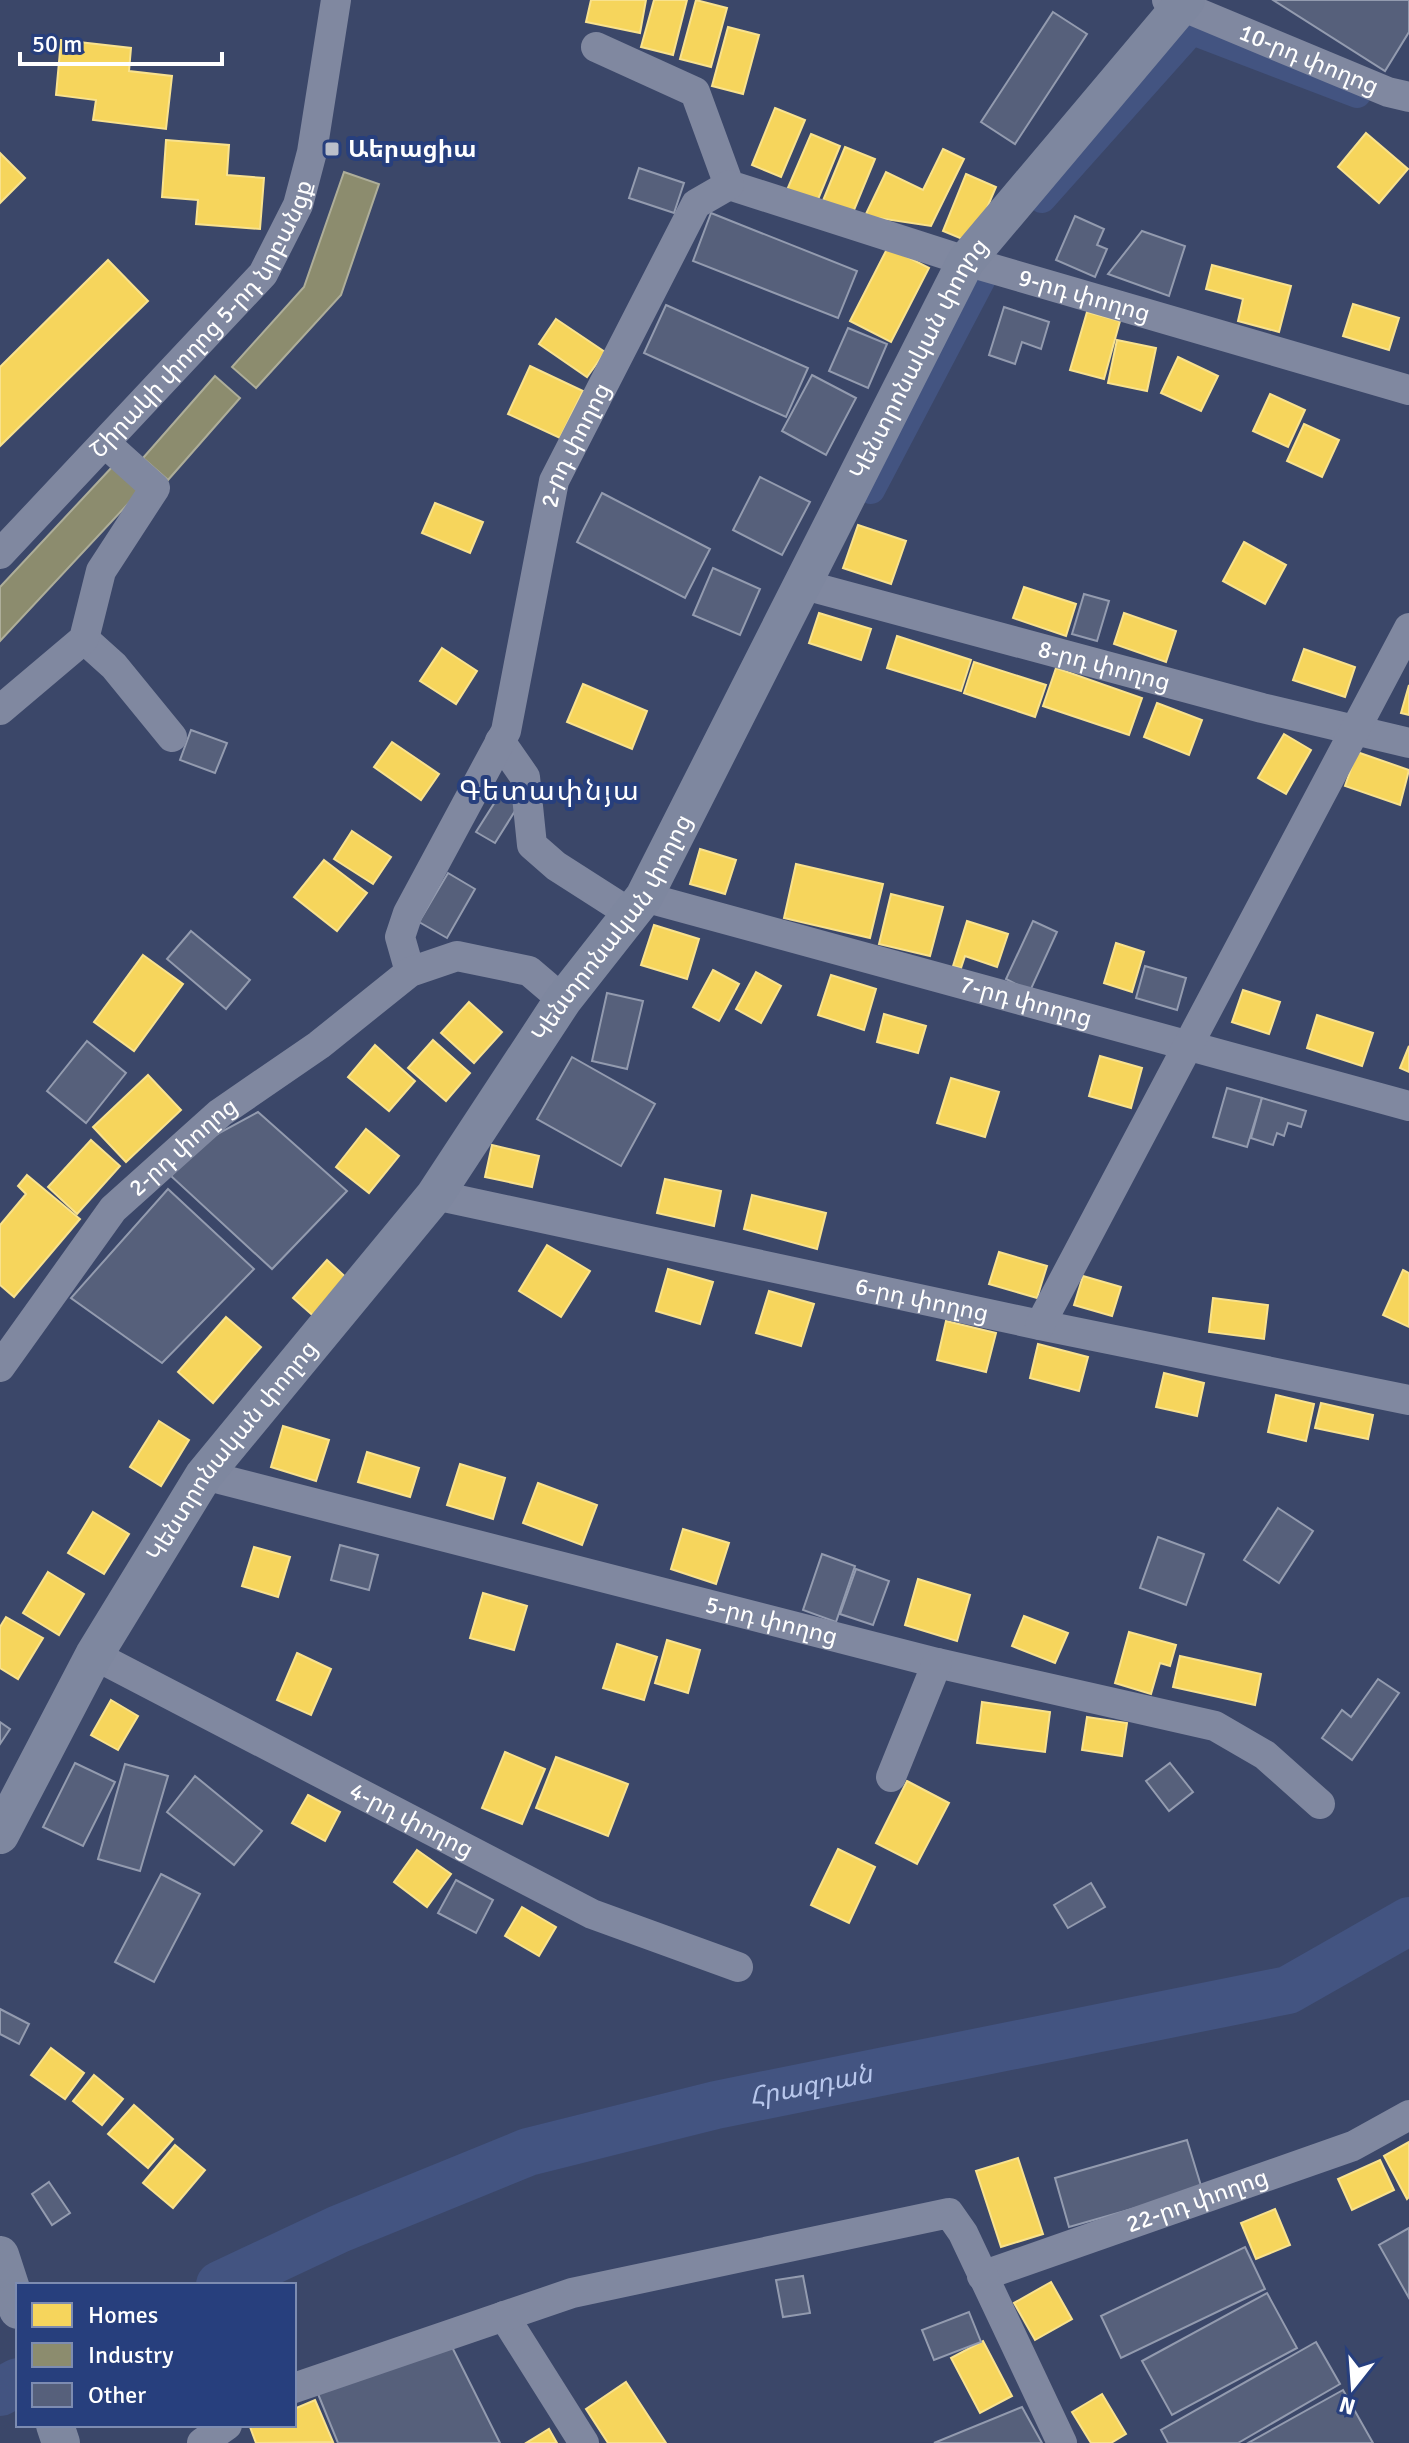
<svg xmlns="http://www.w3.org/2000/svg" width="1409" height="2443" font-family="Signika,'Noto Sans Armenian',sans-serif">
<rect width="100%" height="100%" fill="#3b4769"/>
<g fill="#f6d55c" stroke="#f9e28d" stroke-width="2">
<path d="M591,0H646L640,33L586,22Z"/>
<path d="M654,0H687L673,55L641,47Z"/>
<path d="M696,0L727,8L711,67L680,59Z"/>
<path d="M728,27L759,35L743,94L712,86Z"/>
<path d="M61,40L131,48L129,71L172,76L166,129L93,120L96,100L56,95Z"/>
<path d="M775,108L805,120L781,177L752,165Z"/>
<path d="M1366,133L1408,169L1379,203L1338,167Z"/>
<path d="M811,134L840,146L817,202L787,190Z"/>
<path d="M166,140L229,145L227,175L264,178L260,229L196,224L198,200L162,197Z"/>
<path d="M845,147L875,159L852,215L822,203Z"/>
<path d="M943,149L964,159L931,226L865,216L886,172L923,190Z"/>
<path d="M0,153L25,178L0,203Z"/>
<path d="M966,174L996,187L972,243L943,231Z"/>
<path d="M888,247L929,268L891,342L850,321Z"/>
<path d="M108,260L148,301L0,446V367Z"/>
<path d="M1212,265L1291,286L1279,332L1238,321L1243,299L1206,289Z"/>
<path d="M1353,304L1399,318L1389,350L1343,336Z"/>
<path d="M1087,312L1120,321L1104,379L1070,370Z"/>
<path d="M556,319L605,352L587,377L539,344Z"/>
<path d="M1117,340L1156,348L1147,391L1108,383Z"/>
<path d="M1178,357L1218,376L1201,411L1161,393Z"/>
<path d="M530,366L583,391L560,438L508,414Z"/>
<path d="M1270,394L1305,410L1288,447L1253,431Z"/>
<path d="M1304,424L1339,440L1322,477L1287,461Z"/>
<path d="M435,503L483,522L470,553L422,533Z"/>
<path d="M858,525L906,541L891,584L843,568Z"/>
<path d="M1244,542L1286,565L1265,604L1223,581Z"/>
<path d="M1024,587L1076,604L1066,636L1013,618Z"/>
<path d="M819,613L871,629L861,660L809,643Z"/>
<path d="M1124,613L1176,631L1166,662L1114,644Z"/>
<path d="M897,636L971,660L961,691L887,668Z"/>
<path d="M442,648L477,671L456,704L420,681Z"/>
<path d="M1304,649L1355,667L1345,697L1293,680Z"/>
<path d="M974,662L1046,685L1035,717L964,693Z"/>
<path d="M1056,668L1142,698L1129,735L1043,706Z"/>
<path d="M583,684L647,711L632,749L567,722Z"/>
<path d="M1409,685V715L1401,713Z"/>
<path d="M1157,703L1202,720L1189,755L1144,737Z"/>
<path d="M1284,734L1311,750L1286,794L1258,778Z"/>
<path d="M392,742L439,774L421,800L374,767Z"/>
<path d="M1357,752L1409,770L1400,805L1345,786Z"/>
<path d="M352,831L391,857L373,884L334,859Z"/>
<path d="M700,849L736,860L725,894L690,884Z"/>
<path d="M324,860L367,893L337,931L294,897Z"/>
<path d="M796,864L883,884L870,938L784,918Z"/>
<path d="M891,894L943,907L930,956L879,944Z"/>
<path d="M967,921L1008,934L997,967L965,956L961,968L953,966Z"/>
<path d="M654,925L699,939L687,979L641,965Z"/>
<path d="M1116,943L1144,952L1132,992L1104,983Z"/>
<path d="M143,955L183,984L134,1051L94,1022Z"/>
<path d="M713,970L739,984L719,1021L693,1007Z"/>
<path d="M756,972L781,986L761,1023L736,1009Z"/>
<path d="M831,975L876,989L864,1030L818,1015Z"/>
<path d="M1243,990L1280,1002L1269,1034L1232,1022Z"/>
<path d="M469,1002L502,1032L474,1063L441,1033Z"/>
<path d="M884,1014L926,1026L918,1053L877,1042Z"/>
<path d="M1317,1015L1373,1033L1362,1066L1307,1048Z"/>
<path d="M433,1040L470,1073L446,1101L408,1068Z"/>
<path d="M375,1045L415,1081L389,1111L348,1077Z"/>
<path d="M1409,1046V1072L1400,1068Z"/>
<path d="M1100,1056L1142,1068L1131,1108L1089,1096Z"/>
<path d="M148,1075L181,1110L126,1162L93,1127Z"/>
<path d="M951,1078L999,1092L985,1137L937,1123Z"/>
<path d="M366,1129L399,1156L369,1193L336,1167Z"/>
<path d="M91,1140L120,1166L77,1214L48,1187Z"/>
<path d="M492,1145L539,1156L532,1187L485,1177Z"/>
<path d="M27,1175L80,1219L14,1297L0,1285V1225L26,1194L18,1186Z"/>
<path d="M665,1179L721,1191L714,1226L657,1213Z"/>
<path d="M752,1195L826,1213L817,1249L744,1229Z"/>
<path d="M547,1245L590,1271L561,1317L519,1291Z"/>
<path d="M999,1252L1047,1266L1037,1298L989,1284Z"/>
<path d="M327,1260L351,1282L317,1319L293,1298Z"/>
<path d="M668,1269L713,1282L700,1324L656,1311Z"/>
<path d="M1403,1270L1409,1273V1327L1383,1315Z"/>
<path d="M1083,1276L1121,1287L1112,1316L1074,1305Z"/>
<path d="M769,1291L814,1304L801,1346L756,1333Z"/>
<path d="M1213,1298L1268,1305L1264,1339L1209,1332Z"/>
<path d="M226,1317L261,1347L213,1403L178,1372Z"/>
<path d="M946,1321L996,1333L986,1372L937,1360Z"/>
<path d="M1038,1344L1088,1357L1079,1391L1030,1378Z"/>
<path d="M1164,1373L1204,1383L1197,1416L1156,1407Z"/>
<path d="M1276,1395L1314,1404L1306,1441L1268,1432Z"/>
<path d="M1321,1403L1373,1415L1368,1439L1315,1428Z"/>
<path d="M159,1421L189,1440L161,1486L130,1467Z"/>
<path d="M283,1426L329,1440L316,1481L271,1467Z"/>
<path d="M367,1452L419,1468L410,1497L358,1482Z"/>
<path d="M460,1464L505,1478L493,1519L447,1505Z"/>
<path d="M538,1483L597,1505L582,1545L523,1523Z"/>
<path d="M93,1512L129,1534L104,1574L68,1553Z"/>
<path d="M683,1529L729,1543L716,1584L671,1569Z"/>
<path d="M254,1547L290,1557L278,1597L242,1586Z"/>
<path d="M48,1572L84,1594L59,1635L23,1613Z"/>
<path d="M918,1579L970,1595L957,1641L905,1625Z"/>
<path d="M483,1593L527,1606L514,1650L470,1638Z"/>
<path d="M1024,1616L1068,1633L1055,1663L1012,1646Z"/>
<path d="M6,1617L43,1638L18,1679L0,1668V1627Z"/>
<path d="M1129,1632L1176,1645L1170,1666L1160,1663L1151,1694L1115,1683Z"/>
<path d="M667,1640L700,1650L688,1693L655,1683Z"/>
<path d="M617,1644L657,1657L644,1700L603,1688Z"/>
<path d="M297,1653L331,1669L311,1715L277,1700Z"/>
<path d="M1180,1656L1261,1674L1255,1705L1173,1687Z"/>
<path d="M111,1700L138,1716L118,1750L91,1735Z"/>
<path d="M982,1702L1050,1712L1045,1752L977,1743Z"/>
<path d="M1087,1717L1127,1723L1122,1756L1082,1750Z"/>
<path d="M505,1752L545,1769L522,1824L482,1808Z"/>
<path d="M556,1757L628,1784L608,1836L536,1808Z"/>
<path d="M907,1781L949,1803L917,1864L876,1843Z"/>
<path d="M308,1795L340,1812L325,1841L292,1823Z"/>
<path d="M838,1849L875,1867L849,1923L811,1905Z"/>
<path d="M417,1850L451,1874L427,1907L394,1882Z"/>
<path d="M522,1907L556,1927L539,1956L505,1936Z"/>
<path d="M51,2048L84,2073L65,2099L31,2075Z"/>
<path d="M94,2075L123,2099L102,2125L73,2101Z"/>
<path d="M134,2105L173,2139L148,2168L108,2134Z"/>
<path d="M1409,2142V2197L1407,2199L1384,2156Z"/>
<path d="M175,2145L205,2170L173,2208L143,2183Z"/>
<path d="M1018,2158L1043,2234L1001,2247L976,2171Z"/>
<path d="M1380,2160L1394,2190L1352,2210L1338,2179Z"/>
<path d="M1275,2209L1290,2245L1256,2259L1241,2223Z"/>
<path d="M1051,2282L1072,2319L1035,2340L1014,2303Z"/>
<path d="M983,2341L1012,2396L980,2413L951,2358Z"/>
<path d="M626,2382L666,2443H608L586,2409Z"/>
<path d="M1102,2394L1126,2434L1111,2443H1091L1072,2412Z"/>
<path d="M315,2400L333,2442L256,2443L250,2427L294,2425V2409Z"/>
<path d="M549,2429L557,2443H526Z"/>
</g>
<g fill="#8c8c6e" stroke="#aeae9a" stroke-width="2">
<path d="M344,172L379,184L341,295L256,388L232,367L304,287Z"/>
<path d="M215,376L240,398L168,480L143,458Z"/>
<path d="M113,466L140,491L0,641V587Z"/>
</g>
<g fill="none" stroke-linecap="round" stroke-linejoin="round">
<g stroke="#435481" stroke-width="28">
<path d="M1042,199L1192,31L1357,94"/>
<path d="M871,490L985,273"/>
</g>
<g stroke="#435481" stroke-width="48">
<path id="s1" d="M220,2285L339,2229L528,2152L716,2105L1288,1990L1409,1921"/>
<path d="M0,2392L18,2382"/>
</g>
</g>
<g fill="#56607b" stroke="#939baf" stroke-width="2">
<path d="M1273,0H1409V32L1385,71Z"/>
<path d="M1053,12L1087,34L1015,144L981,122Z"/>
<path d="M639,168L684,183L674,213L629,198Z"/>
<path d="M711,213L857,271L838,318L693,261Z"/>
<path d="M1075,216L1104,229L1097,245L1107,249L1095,277L1056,260Z"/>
<path d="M1142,231L1185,246L1169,296L1108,274Z"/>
<path d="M666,305L808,368L786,417L644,353Z"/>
<path d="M1004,307L1049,322L1041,349L1022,342L1015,364L989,355Z"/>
<path d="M848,328L887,344L868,388L829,371Z"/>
<path d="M812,375L856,398L826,455L782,431Z"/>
<path d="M760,477L810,502L782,555L733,530Z"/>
<path d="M602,493L710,549L685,598L577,542Z"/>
<path d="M713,568L760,589L740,635L693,615Z"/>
<path d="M1084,594L1109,601L1097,641L1072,634Z"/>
<path d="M191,730L227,743L215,773L180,760Z"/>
<path d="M502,791L520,803L495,843L476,832Z"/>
<path d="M448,873L475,889L447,938L419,922Z"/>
<path d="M1033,921L1057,932L1030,991L1006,979Z"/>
<path d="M191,931L250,980L226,1009L167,959Z"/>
<path d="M1145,966L1186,978L1177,1010L1136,998Z"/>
<path d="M607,993L643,1001L627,1069L592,1061Z"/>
<path d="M87,1041L126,1073L86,1123L47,1091Z"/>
<path d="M572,1057L655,1104L621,1166L537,1119Z"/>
<path d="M1227,1088L1262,1098L1247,1147L1213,1137Z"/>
<path d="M1262,1098L1306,1111L1301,1127L1288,1123L1284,1136L1277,1133L1273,1145L1251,1138Z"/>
<path d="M258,1112L347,1191L272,1269L171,1176L197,1145Z"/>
<path d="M168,1189L254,1269L162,1363L71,1298Z"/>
<path d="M1278,1508L1313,1531L1279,1583L1244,1560Z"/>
<path d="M1158,1537L1204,1554L1186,1605L1140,1588Z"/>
<path d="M340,1545L378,1555L369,1590L331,1580Z"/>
<path d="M822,1554L855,1566L836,1622L803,1610Z"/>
<path d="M856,1569L889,1581L873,1625L840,1614Z"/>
<path d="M1378,1679L1399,1693L1352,1760L1322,1738L1342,1710L1351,1717Z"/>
<path d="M0,1722L10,1729L0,1744Z"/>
<path d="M75,1763L115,1782L83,1846L43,1827Z"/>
<path d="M1170,1763L1193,1792L1169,1811L1146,1781Z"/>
<path d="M125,1764L168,1776L140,1871L98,1859Z"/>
<path d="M195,1776L262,1831L234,1865L167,1812Z"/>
<path d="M161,1874L200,1894L154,1982L115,1962Z"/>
<path d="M456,1880L493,1900L476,1933L438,1913Z"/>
<path d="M1091,1883L1105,1907L1068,1928L1054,1905Z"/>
<path d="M0,2009L29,2024L19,2044L0,2034Z"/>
<path d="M1187,2140L1202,2189L1069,2227L1055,2178Z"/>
<path d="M49,2182L70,2213L52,2225L32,2194Z"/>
<path d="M1409,2228V2298L1379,2245Z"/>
<path d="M1245,2247L1265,2289L1121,2358L1101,2316Z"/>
<path d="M803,2276L810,2313L783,2317L776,2280Z"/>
<path d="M1267,2293L1297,2348L1172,2415L1142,2361Z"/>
<path d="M969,2312L981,2342L934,2360L922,2330Z"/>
<path d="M1316,2342L1340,2384L1238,2443H1168L1161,2430Z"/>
<path d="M451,2345L500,2443H338L316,2389Z"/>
<path d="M1343,2390L1373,2443H1248Z"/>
<path d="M1022,2407L1042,2443H934Z"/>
</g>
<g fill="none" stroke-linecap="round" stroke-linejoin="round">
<g stroke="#8088a0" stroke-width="30">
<path id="s2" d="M1167,0L1388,92L1409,97"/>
<path id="s3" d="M596,47L695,92L729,185L966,261L1409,390"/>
<path id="s4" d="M0,554L263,274L298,205L312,152L336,0"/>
<path id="s5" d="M801,584L1262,708L1409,743"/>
<path d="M84,639L114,666L172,737"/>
<path d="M0,710L84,639L101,571L155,488L105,443"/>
<path d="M500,741L525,777L532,845L556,866L631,914"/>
<path id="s6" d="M644,897L1409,1106"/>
<path id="s7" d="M410,972L400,937L408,913L506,731L554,481L696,204L729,185"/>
<path id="s8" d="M435,1195L1040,1325L1409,1400"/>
<path d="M1040,1325L1409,628"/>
<path id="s9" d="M0,1367L113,1209L220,1113L319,1045L410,972L457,956L529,971L563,1000"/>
<path id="s10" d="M204,1475L937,1663L1215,1726L1265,1755L1320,1804"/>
<path id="s11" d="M94,1655L592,1914L738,1967"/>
<path d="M891,1777L937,1663"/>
<path id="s12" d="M982,2276L1353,2146L1409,2115"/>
<path d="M504,2316L584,2443"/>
<path d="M294,2388L572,2293L949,2213L963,2233L1062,2443"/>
<path d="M202,2443L227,2425"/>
</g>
<g stroke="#7e879f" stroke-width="38">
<path id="s13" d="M0,1835L94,1655L204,1475L435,1195L563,1000L644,897L966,261L1186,0"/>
<path d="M0,2255L18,2310"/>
<path d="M55,2425L61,2443"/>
</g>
</g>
<rect fill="#babfca" stroke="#273f7d" stroke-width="3" x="324" y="141" width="16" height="16" rx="4"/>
<g text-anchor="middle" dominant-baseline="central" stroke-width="8" stroke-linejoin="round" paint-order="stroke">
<g font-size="24" fill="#fff" stroke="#273f7d">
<text stroke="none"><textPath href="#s2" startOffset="154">10-րդ փողոց</textPath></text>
<text stroke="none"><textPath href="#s3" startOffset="580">9-րդ փողոց</textPath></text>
<text stroke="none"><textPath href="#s4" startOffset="312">Շիրակի փողոց 5-րդ նրբանցք</textPath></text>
<text stroke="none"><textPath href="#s13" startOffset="1746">Կենտրոնական փողոց</textPath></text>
<text stroke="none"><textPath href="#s7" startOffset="564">2-րդ փողոց</textPath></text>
<text stroke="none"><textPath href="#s5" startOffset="314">8-րդ փողոց</textPath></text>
<text stroke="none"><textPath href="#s13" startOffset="1098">Կենտրոնական փողոց</textPath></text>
<text stroke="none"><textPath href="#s6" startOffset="396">7-րդ փողոց</textPath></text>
<text stroke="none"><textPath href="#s9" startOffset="288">2-րդ փողոց</textPath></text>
<text stroke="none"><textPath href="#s8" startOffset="498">6-րդ փողոց</textPath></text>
<text stroke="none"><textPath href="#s13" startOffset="450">Կենտրոնական փողոց</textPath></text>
<text stroke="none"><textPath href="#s10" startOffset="586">5-րդ փողոց</textPath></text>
<text stroke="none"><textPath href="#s11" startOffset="358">4-րդ փողոց</textPath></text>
<text stroke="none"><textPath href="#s12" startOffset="228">22-րդ փողոց</textPath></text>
</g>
<g font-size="24" font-weight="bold" fill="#fff" stroke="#273f7d" text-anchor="start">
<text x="348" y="149">Աերացիա</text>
</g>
<g font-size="26" font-style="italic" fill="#b8c7ec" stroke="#273f7d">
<text stroke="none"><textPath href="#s1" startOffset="626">Հրազդան</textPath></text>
</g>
<g font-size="28" letter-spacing="2" fill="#fff" stroke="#273f7d">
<text x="550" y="791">Գետափնյա</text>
</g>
</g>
<rect x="16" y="2283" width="280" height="144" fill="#273f7d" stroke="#7d8cb1" stroke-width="2"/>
<rect x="32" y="2303" width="40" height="24" fill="#f6d55c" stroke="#7d8cb1" stroke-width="2"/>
<text x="88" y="2323" font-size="24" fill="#ffffff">Homes</text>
<rect x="32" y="2343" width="40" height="24" fill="#8c8c6e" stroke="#7d8cb1" stroke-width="2"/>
<text x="88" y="2363" font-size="24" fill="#ffffff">Industry</text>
<rect x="32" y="2383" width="40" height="24" fill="#56607b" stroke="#7d8cb1" stroke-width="2"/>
<text x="88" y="2403" font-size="24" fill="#ffffff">Other</text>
<g transform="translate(1353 2387) rotate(197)" stroke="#273f7d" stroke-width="6" paint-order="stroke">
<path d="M0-6L14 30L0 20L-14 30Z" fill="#ffffff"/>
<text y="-12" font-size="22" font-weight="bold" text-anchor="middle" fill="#ffffff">N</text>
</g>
<path d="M20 52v12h202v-12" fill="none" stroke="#ffffff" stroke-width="4"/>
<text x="32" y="52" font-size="24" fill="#ffffff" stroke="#273f7d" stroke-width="6" paint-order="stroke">50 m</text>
</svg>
